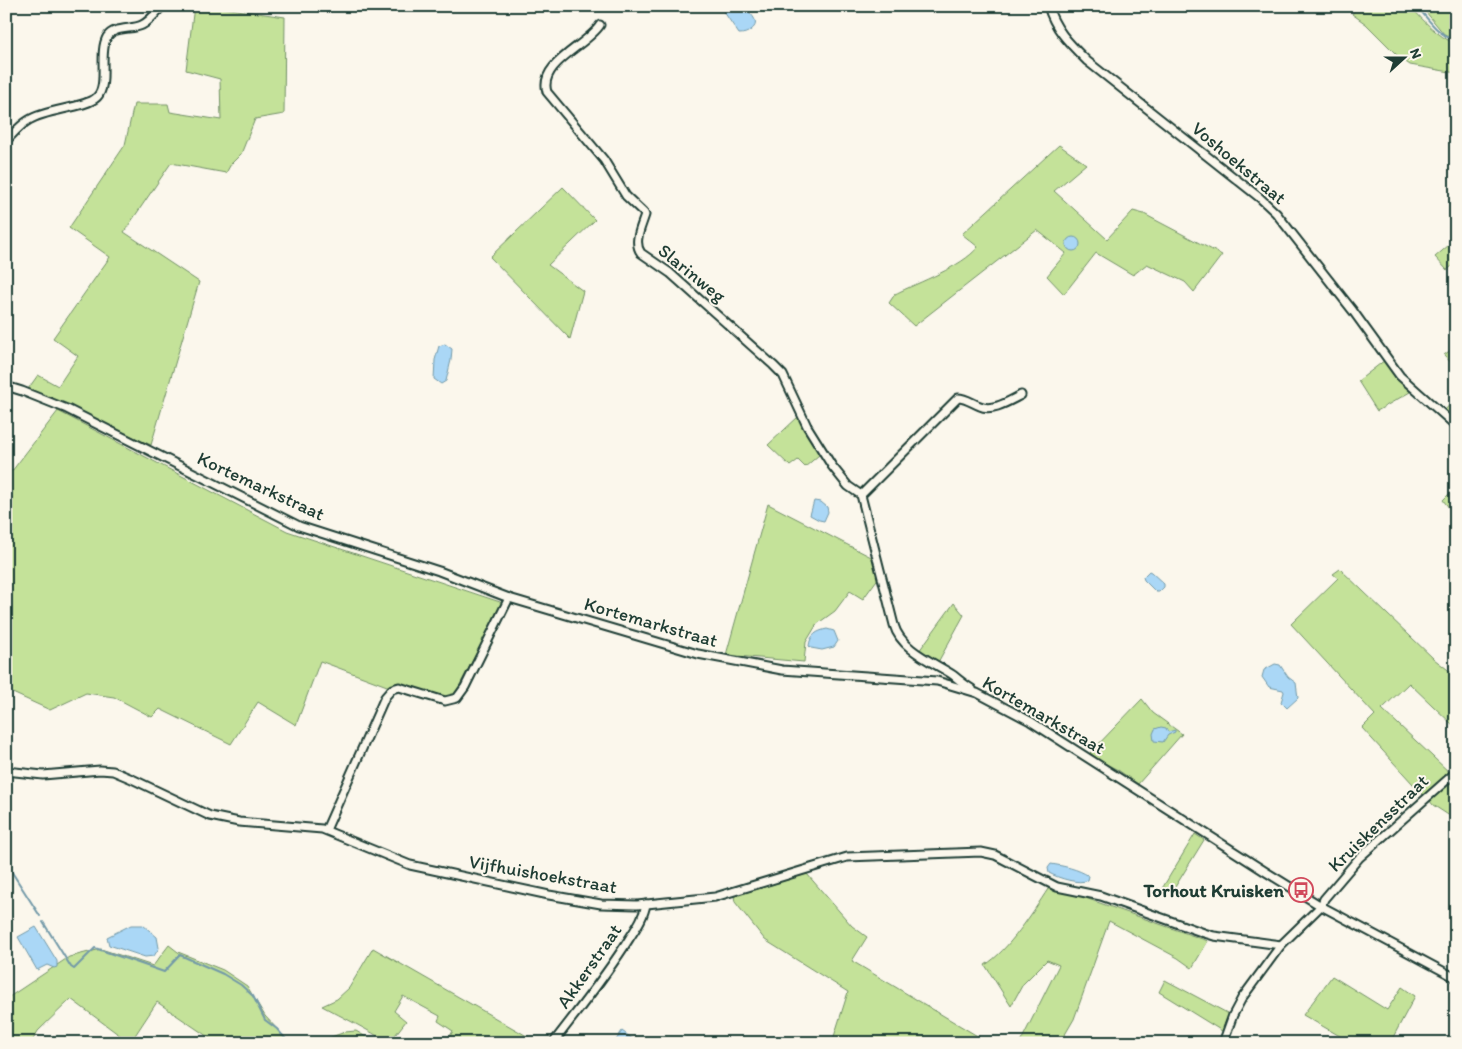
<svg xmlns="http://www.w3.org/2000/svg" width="1462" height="1049" font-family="Itim,sans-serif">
<rect width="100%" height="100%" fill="#fbf7ec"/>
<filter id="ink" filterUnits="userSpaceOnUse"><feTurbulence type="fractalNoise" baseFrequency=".02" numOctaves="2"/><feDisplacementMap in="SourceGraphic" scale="10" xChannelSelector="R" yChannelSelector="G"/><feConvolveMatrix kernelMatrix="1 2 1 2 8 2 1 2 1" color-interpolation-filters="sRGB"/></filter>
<g filter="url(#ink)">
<g fill="#c4e299" stroke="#729066">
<path d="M194,6H210L285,17L284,114L255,119L241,154L231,164L226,173L171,163L124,232L199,282L151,445L28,389L38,375L58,386L78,356L53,338L110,257L69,228L125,145L134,104H168L170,112L221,120L220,79L186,70Z"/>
<path d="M1358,6H1410C1424,21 1437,36 1456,44V73L1410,65L1400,58L1366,24L1352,14Z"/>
<path d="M1421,6H1456V39L1444,34Z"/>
<path d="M1059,145L1086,164L1054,191L1107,239L1133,211L1144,214L1222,255L1194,292L1185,282L1147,264L1133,275L1096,253L1064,294L1047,276L1066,253L1037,230L914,326L889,303L895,294C919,282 962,267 978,247L962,234Z"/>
<path d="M563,187L595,220L548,265L583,291L570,339L490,257Z"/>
<path d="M1456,239V263L1447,270L1435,257Z"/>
<path d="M1456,346V368L1444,355Z"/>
<path d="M1385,360L1410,392L1377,411L1358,381Z"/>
<path d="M1456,398V422L1443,412Z"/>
<path d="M58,411L287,531L503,603L455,694L445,697L387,686L320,661L296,725L258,702L231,744L160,709L152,717L114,697L86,693L50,710L6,690V468L12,471Z"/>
<path d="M799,416L819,455L805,467L798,460L790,466L768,445Z"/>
<path d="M1456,487V517L1443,500Z"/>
<path d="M768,504L875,559L879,577L863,599L850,591L835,611L817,624L806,642L804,662L726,655Z"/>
<path d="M1340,569L1434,659L1456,676L1455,727L1409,683L1382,709L1450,773L1423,795L1362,728L1375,715L1291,624L1338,578L1333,574Z"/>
<path d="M954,603L964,615L937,664L919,651Z"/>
<path d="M1142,699L1153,713L1182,734L1138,784L1118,770L1102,762L1090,753Z"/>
<path d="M1456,776V820L1433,805L1429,800Z"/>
<path d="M1195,834L1204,840L1172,892L1163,887Z"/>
<path d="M807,874L852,926L867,937L852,961L989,1043H832L848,992L765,940L735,902L734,896Z"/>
<path d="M1057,888L1208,941L1192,968L1178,958L1109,921L1074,1019L1060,1043H1020L1059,965L1047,960L1023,984L1011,1006L985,965C1008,951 1033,912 1048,889Z"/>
<path d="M169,945L178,952L223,970L247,986L265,1016L290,1043H217L157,1002L130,1043L71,999L38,1031L31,1043H6V999L69,957L101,949L153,966Z"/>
<path d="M373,948L539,1043H446L453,1031L438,1021L440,1016L403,996L394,1011L406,1021L389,1043C367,1029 344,1018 322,1006L337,999L349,988Z"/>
<path d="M1332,976L1387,1010L1402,987L1415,996L1390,1043H1352L1303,1015Z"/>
<path d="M1165,980L1229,1014L1222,1031L1159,992Z"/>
<path d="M356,1031L376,1043H315L345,1032Z"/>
</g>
<g fill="#aad7f6" stroke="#7299a8">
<path d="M720,6H744C750,14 762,22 751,30C747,33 744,34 739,34Z"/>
<circle cx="1073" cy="244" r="7"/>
<path d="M445,344L452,349L451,360L446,381L441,384L434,379L435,360L439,346Z"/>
<path d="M814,501L821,502L827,507L828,512L824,521L819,520L810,515Z"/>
<path d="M1149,571L1151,572L1164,584V587L1159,592H1156L1144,580L1143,577Z"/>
<path d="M827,629L834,631L838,641L834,647L822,650L811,648L809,646C810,635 817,631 827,629Z"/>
<path d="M1275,664L1280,665L1288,677L1296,683L1298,698L1287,708L1281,702L1284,692L1283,690L1269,687L1262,677L1264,670Z"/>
<path d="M1161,727L1166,728L1168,732L1175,730V732L1168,735L1163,742L1154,741L1153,734L1155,729Z"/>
<path d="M1051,864C1064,866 1078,869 1089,876L1088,880C1080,885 1058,878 1049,873L1048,868Z"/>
<path d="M131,925H143L157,937L159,948L154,956L145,957L109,945L107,937Z"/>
<path d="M36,927L57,961V967L54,968L47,965L37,970L18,937Z"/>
<path d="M622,1031L638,1043H614Z"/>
</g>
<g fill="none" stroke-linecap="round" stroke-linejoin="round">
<g stroke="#7299a8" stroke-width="2">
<path d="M1417,6C1429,21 1438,34 1456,41"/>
<path d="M6,863L40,916"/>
<path d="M43,922L71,967L74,969L95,948L164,972L180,955L223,974L241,985L253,996L265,1020L277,1029L289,1043"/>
</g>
<defs>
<g id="minor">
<path d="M1048,6C1055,30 1070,44 1087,61L1260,198L1276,213L1353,311L1400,376L1456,426"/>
<path d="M600,25C588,45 538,63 547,92L604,160L626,196L644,213L645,215C641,228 633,242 641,253L670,273L773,365L783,375L807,426L832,466L848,486L861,495L894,625C901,650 933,662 953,675C959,680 965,685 972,689"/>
<path d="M6,141C13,134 20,125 29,120C46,109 86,108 97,97C109,85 98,53 107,37C114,26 132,30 142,25C150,21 156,13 162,6"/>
<path d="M6,386L22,391L67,409L299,526L439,571L509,598L698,654L782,670L937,681L977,693L1030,721L1266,872L1321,906L1456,978"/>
<path d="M861,495L958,398C966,398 972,403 980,406C992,412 1009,401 1021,395"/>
<path d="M6,771L43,775L100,770L113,771L132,779L210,816L239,822L322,829L410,865L549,895L601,904L637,905L715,897L847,857L981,852L995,855L1057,887L1101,896L1204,933L1214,936L1281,945"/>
<path d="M326,830L385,697L392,689L399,687L445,701L457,698L465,687L509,598"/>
<path d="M553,1043C579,1009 606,976 629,939C636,928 644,917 646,904"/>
<path d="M1223,1043L1233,1015L1242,998L1281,945L1321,906L1324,899L1359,858L1456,772"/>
</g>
</defs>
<use href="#minor" stroke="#1f3d34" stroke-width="11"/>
<use href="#minor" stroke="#fbf7ec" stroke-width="7"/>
</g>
</g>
<defs>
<symbol id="bus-ring" viewBox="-11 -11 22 22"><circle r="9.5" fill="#fbf7ec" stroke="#d1495b" stroke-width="1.5"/><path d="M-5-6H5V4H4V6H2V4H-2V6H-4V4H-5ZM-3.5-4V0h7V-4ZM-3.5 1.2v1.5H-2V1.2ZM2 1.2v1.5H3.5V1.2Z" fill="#d1495b"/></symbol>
</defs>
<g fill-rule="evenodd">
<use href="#bus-ring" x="1287" y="876" width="28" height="28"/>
</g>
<g text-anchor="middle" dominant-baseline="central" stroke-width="4" stroke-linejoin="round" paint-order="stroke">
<g font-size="19" fill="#1f3d34" stroke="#fbf7ec">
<text transform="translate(1239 163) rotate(40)">Voshoekstraat</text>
<text transform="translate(692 273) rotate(39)">Slarinweg</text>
<text transform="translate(261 486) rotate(25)">Kortemarkstraat</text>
<text transform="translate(651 622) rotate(16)">Kortemarkstraat</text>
<text transform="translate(1044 715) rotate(30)">Kortemarkstraat</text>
<text transform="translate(1378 823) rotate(-44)">Kruiskensstraat</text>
<text transform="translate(543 874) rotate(10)">Vijfhuishoekstraat</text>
<text transform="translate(589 966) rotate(-55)">Akkerstraat</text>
</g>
<g font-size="19" font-weight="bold" fill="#1f3d34" stroke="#fbf7ec" text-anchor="end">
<text x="1284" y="890">Torhout Kruisken</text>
</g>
</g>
<rect width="1462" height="1049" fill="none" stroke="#fbf7ec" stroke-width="25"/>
<rect x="12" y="12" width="1437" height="1024" fill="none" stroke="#1f3d34" stroke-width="2" filter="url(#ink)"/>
<g transform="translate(1404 58) rotate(69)" stroke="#fbf7ec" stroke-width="4" paint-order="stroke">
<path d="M0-4L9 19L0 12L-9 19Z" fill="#1f3d34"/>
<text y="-8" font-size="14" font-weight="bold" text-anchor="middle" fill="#1f3d34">N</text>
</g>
</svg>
